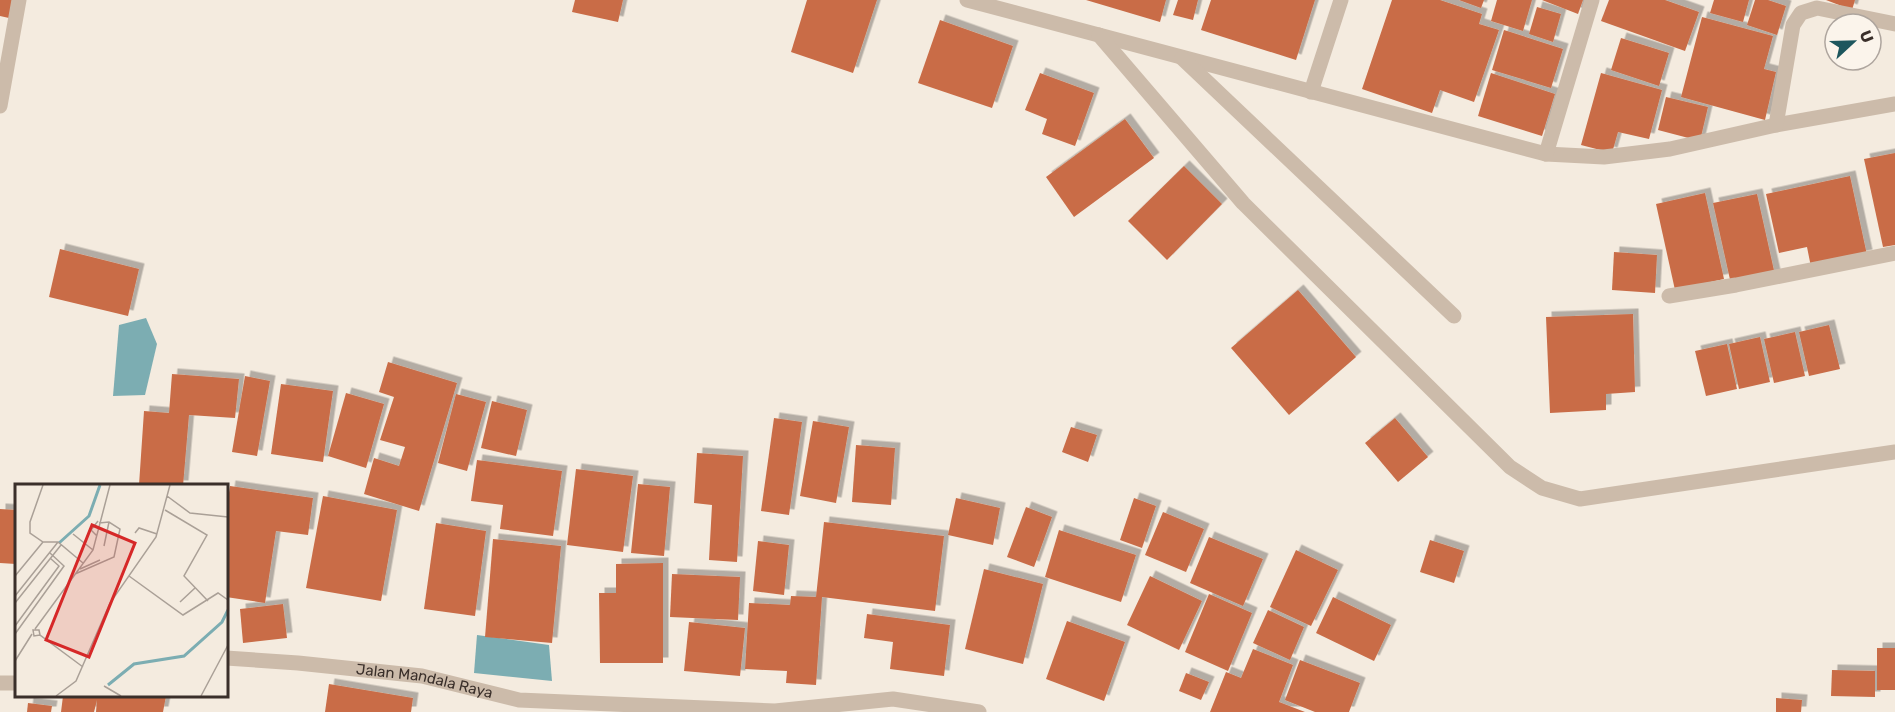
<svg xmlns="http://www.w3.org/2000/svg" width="1895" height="712" font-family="Rubik,sans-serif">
<defs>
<filter id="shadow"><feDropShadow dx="5.5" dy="-5.5" stdDeviation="0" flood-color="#0004"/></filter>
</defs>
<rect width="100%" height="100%" fill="#f4ebdf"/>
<g fill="#7cadb2">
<path d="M146,318L157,344L145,395L113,396L119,325Z"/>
<path d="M477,635L549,645L552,681L474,673Z"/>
</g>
<g fill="#c96c47" filter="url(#shadow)">
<path d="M0,0H12L9,18L0,16Z"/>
<path d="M575,0H623L618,22L572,12Z"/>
<path d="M807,0H877L853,73L791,52Z"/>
<path d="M1086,0H1166L1160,22Z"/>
<path d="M1178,0H1198L1193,20L1173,15Z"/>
<path d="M1211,0H1315L1296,60L1201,30Z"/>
<path d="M1392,0H1440L1482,14L1479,24L1499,30L1474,102L1440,90L1432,113L1362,89Z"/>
<path d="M1459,0H1484L1481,8Z"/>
<path d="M1497,0H1532L1523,31L1491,21Z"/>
<path d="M1542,0H1583L1578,14Z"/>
<path d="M1609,0H1665L1699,12L1685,51L1601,21Z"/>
<path d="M1714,0H1749L1743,22L1710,13Z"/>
<path d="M1755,0H1768L1786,6L1777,35L1747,25Z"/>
<path d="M1826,0H1855L1852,10Z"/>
<path d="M1537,7L1561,14L1553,42L1529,34Z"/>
<path d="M1702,17L1773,36L1764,69L1776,72L1765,120L1681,97Z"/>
<path d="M940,20L1013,46L992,108L918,83Z"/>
<path d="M1504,30L1563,49L1551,88L1492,70Z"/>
<path d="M1621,38L1669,53L1659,86L1611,70Z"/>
<path d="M1040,73L1094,93L1075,146L1042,134L1047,119L1025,110Z"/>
<path d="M1491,73L1555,94L1542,136L1478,116Z"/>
<path d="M1601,73L1662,90L1649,139L1618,132L1612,153L1581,145Z"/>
<path d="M1666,97L1708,107L1700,141L1658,130Z"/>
<path d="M1125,119L1154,158L1074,217L1046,177Z"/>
<path d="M1895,153V245L1883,247L1864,159Z"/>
<path d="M1184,166L1222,204L1167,260L1128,221Z"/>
<path d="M1850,176L1867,255L1811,267L1807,247L1779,253L1766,194Z"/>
<path d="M1705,193L1724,279L1675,290L1656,204Z"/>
<path d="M1757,194L1775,275L1731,284L1713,203Z"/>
<path d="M60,249L139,269L128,316L49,297Z"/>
<path d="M1614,252L1657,255L1655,293L1612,290Z"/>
<path d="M1298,290L1356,357L1289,415L1231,348Z"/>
<path d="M1633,314L1635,392L1606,394V410L1550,413L1546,317Z"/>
<path d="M1829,325L1840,369L1809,376L1799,332Z"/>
<path d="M1795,332L1805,376L1774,383L1764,339Z"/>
<path d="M1760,337L1770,382L1739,389L1729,344Z"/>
<path d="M1727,344L1737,389L1706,396L1695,351Z"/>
<path d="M388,362L457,383L419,511L364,494L374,458L399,466L405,447L380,440L394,397L379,392Z"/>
<path d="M172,374L239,379L235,418L189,415L183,486L139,485L144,411L169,413Z"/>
<path d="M245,376L270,381L257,456L232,452Z"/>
<path d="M281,384L333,391L323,462L271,454Z"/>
<path d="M346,393L384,404L366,468L328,456Z"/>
<path d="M456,394L486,402L467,471L438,463Z"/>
<path d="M492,401L527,410L516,456L481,448Z"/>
<path d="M774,418L802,422L789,515L761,511Z"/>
<path d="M1395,418L1428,457L1398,482L1365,443Z"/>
<path d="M813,421L849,427L836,503L800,496Z"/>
<path d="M1071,427L1097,435L1088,462L1062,452Z"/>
<path d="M856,445L895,448L891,505L852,502Z"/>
<path d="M697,453L743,456L737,562L709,560L712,505L694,503Z"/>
<path d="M477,460L562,471L553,536L500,529L503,505L471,501Z"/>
<path d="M576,469L633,476L623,552L567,545Z"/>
<path d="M638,484L670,487L664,556L631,553Z"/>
<path d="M230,486L313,498L308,535L276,531L265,603L226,597V513Z"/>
<path d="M323,496L397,510L381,601L306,588Z"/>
<path d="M956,498L1000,508L993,545L948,535Z"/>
<path d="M1134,498L1156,506L1142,548L1120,540Z"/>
<path d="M1026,507L1052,517L1034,567L1007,557Z"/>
<path d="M0,509L16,510V564L0,563Z"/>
<path d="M1163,512L1204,529L1186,572L1145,555Z"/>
<path d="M824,522L944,536L935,611L822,597L816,685L786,683L787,671L745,669L749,603L790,605L791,596L816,597Z"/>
<path d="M436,523L486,531L475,616L424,609Z"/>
<path d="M1059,530L1136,555L1121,602L1045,577Z"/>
<path d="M1209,537L1263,559L1243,606L1190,583Z"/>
<path d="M493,539L561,546L552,643L485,637Z"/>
<path d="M1430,540L1464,551L1454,583L1420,572Z"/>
<path d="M758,541L789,545L784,595L753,591Z"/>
<path d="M1296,550L1338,570L1311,626L1270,607Z"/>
<path d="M663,563V663H600L599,593H616V564Z"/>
<path d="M984,569L1043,584L1023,664L965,649Z"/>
<path d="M672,574L740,577L738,620L670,617Z"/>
<path d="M1150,576L1202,601L1179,650L1127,625Z"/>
<path d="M1209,594L1252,613L1228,671L1185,652Z"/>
<path d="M1333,597L1391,625L1374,661L1316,633Z"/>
<path d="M283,604L287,638L243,643L240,609Z"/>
<path d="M1268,610L1304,627L1290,660L1253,643Z"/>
<path d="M867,614L950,625L944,676L890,669L893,642L864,638Z"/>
<path d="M1067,621L1125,642L1104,701L1046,679Z"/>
<path d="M689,622L745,628L740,676L684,671Z"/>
<rect x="1877" y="648" width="18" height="42"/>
<path d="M1253,649L1293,665L1279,702L1305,712H1210L1226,672L1241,678Z"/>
<path d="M1300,660L1360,683L1349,712H1315L1285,700Z"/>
<path d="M1832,670L1875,671V697L1831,696Z"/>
<path d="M1186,673L1209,682L1201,700L1179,691Z"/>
<path d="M329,684L413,698L411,712H325Z"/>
<path d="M63,696H166L163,712H96L97,700L94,712H61Z"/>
<path d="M1776,698L1802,700L1801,712H1776Z"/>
<path d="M28,703L52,706L51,712H27Z"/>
</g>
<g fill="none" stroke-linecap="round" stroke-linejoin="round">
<g stroke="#cba" stroke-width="15">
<path d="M967,0L1546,154L1604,157L1670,149L1776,125L1895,104"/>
<path d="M1099,35L1243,203L1510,467L1542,488L1580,499L1895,452"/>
<path d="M1182,58L1454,316"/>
<path d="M1311,92L1341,0"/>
<path d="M0,106L19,0"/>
<path d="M1776,125L1793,25L1801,13L1817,8L1895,24"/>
<path d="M1546,154L1592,0"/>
<path d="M1669,296L1736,285L1895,253"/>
<path id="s1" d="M226,658L298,663L422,676L519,700L775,711L893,699L979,712"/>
<path d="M0,683H16"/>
</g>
</g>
<g text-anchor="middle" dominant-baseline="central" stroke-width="6" stroke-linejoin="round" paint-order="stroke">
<g font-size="15" fill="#3a2f2a" stroke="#fbf4eb">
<text stroke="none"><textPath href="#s1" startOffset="200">Jalan Mandala Raya</textPath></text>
</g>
</g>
<g transform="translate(15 484)">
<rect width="213" height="213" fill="#f4ebdf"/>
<path fill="none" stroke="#7cadb2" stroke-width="3" d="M44,59L74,32L85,1M93,201L119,180L169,172L207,138L213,126"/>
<path fill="none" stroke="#aaa097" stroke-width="1.5" d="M28,1L15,38V49L28,58H43L68,79M152,12L175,29L213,33M150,26L192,51L169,92L193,117M120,49L124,44L142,50M58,50L78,66M82,52L76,46L83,37M89,62L94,38M65,85L85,76M60,90L99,73L105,45L94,38L84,39M0,92L28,58M114,92L168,131L203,109L213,116M0,112L43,58M165,118L180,104M0,119L46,61M0,142L44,82L35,74M20,145L78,66L95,1M0,150L49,82L35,69M25,151L19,152L18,146H24L25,151L68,183M0,177L17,150M89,202L106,212M41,212L61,197L95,119L141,53L155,1M186,212L213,161"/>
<path fill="#d62828" fill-opacity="0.15" stroke="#d62828" stroke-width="3" d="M77,41L120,59L74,173L31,156Z"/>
<rect width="213" height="213" fill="none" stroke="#3a2f2a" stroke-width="3"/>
</g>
<g transform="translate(1853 42) rotate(68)"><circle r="28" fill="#fbf4eb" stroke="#aea59e" stroke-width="1.5"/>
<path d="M0-4.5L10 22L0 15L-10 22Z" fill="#1d565d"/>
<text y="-9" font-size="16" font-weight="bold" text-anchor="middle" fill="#3a2f2a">U</text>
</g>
</svg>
